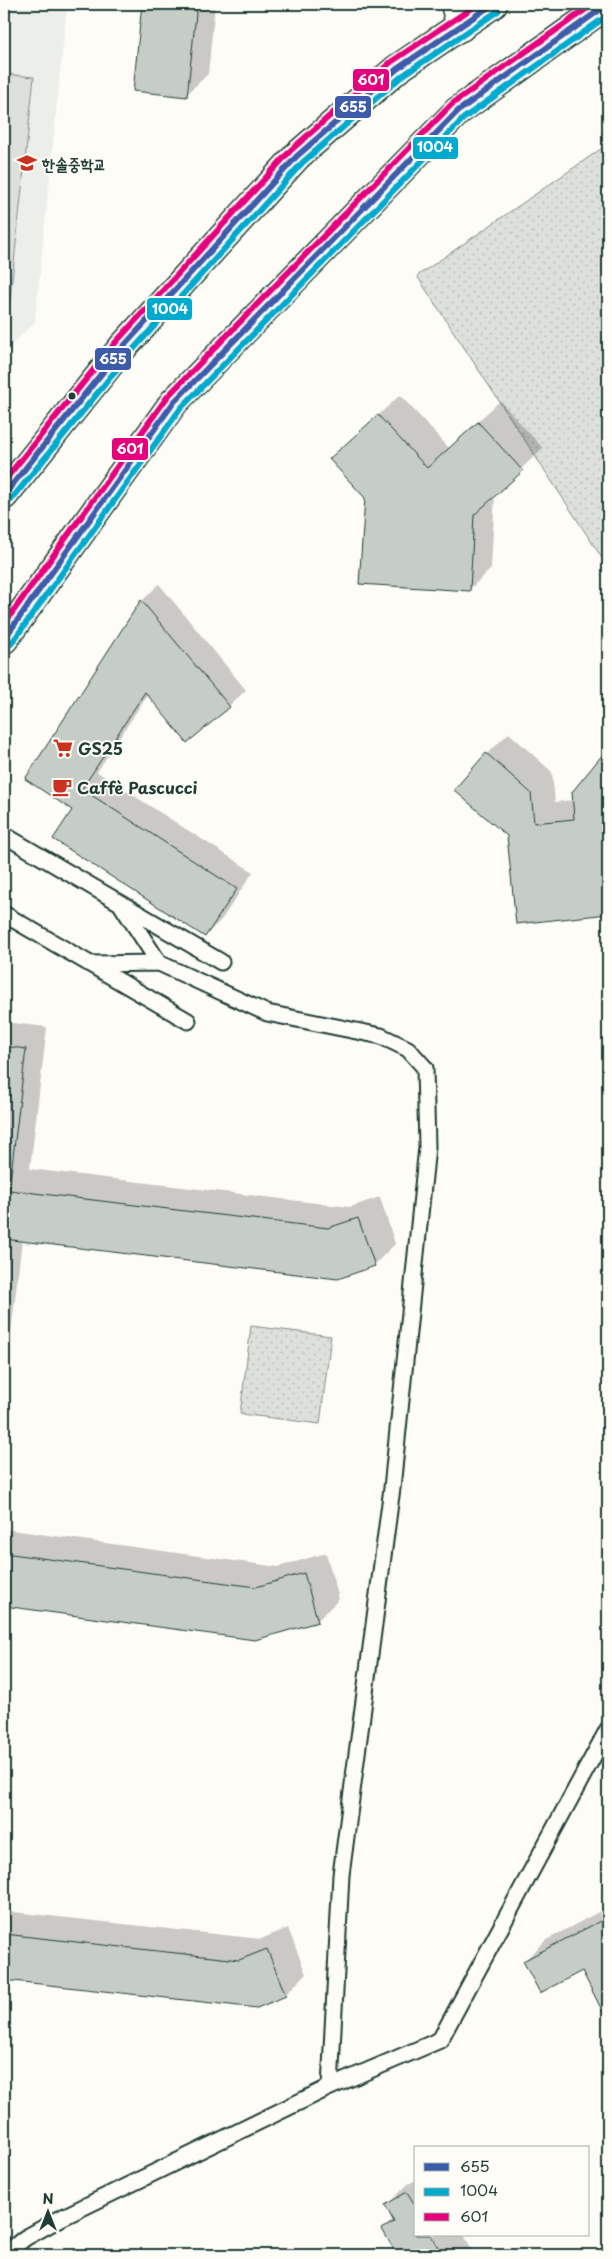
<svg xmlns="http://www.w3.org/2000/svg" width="612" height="2259" font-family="'Playpen Sans','Poor Story',sans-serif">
<defs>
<pattern id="park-dots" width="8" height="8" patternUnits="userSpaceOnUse" patternTransform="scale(1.25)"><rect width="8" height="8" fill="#dde0db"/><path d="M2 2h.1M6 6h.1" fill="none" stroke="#bdc1bd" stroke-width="1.8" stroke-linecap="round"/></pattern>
</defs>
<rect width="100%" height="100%" fill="#fdfcf7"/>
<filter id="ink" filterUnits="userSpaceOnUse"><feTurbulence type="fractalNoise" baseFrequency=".02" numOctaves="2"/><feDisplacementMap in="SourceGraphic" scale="10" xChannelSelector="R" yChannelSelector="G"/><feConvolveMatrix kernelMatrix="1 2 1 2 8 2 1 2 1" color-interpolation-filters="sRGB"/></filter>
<g filter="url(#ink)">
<path fill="#eceee9" d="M4,4H67L35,322L4,352Z"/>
<path fill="#dde0db" stroke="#7e8e88" d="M4,74L34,77L7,327H4Z"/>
<g fill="url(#park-dots)" stroke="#7e8e88">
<path d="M608,144V567L417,276Z"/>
<path d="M251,1326L331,1336L320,1424L240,1414Z"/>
</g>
<g fill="#0003">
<path d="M143,4H215L208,74L186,95L134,90Z"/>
<path d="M400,395L449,448L500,401L543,448L495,494L491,569L469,590L366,498L331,459Z"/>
<path d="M159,584L246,690L229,706L148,694L97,772L253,872L222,919L205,936L74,809L26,779L142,601Z"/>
<path d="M509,733L552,772L555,802L573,800V793L608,750V913L517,922L508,835L487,754Z"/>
<path d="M4,1022L47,1027L30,1169L350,1207L380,1197L395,1244L374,1265L22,1240L8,1358L4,1362Z"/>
<path d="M4,1529L278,1567L326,1553L339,1599L317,1621L255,1639L4,1604Z"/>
<path d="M608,1907V2019L582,1970L524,1961L546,1940Z"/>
<path d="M4,1911L261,1939L288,1928L306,1974L285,1995L257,2007L4,1979Z"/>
<path d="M416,2180V2235H464L475,2255H398L383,2229L393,2219L386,2206L408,2184Z"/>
</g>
<g fill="#c6cdc7" stroke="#1f3d34">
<path d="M142,4H197L187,97L133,91Z"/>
<path d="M378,415L427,468L478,422L523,471L474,515L470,591L359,584L365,498L329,459Z"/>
<path d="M141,600L230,707L187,743L145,692L82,789L237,889L205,937L53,839L72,810L25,779Z"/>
<path d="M608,748V914L516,924L507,836L454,790L486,753L531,793L534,823L574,819L572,792Z"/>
<path d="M4,1046L26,1049L9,1190L328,1228L358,1218L375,1266L338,1279L4,1239Z"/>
<path d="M4,1553L256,1587L304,1573L318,1622L255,1640L4,1606Z"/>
<path d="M608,1917V2022L582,1971L540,1993L523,1961Z"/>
<path d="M4,1934L239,1960L267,1949L286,1996L257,2008L4,1980Z"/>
<path d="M407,2192L416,2207V2235H431L442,2255H397L382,2229L394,2222L385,2205Z"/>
</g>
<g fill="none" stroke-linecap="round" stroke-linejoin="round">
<defs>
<g id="service">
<path d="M4,835L221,962"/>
<path d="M122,906L159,963"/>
<path d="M4,914L188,1021"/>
<path d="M330,2087L440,2040L608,1729"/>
<path d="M4,2255L25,2238L63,2217L330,2087L341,1875L392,1488L427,1147L425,1068L408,1049L381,1036L267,1013L159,963L90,964"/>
</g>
<path id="minor" d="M455,4L461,27"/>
<g id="primary">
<path d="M4,495L122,348L297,156L397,69L493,4"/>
<path d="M4,639L174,402L458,111L608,4"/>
</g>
</defs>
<use href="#service" stroke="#1f3d34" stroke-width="19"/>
<use href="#minor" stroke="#1f3d34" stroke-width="31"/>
<use href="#primary" stroke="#1f3d34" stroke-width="31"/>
<use href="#service" stroke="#fdfcf7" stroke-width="15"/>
<use href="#minor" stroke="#fdfcf7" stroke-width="28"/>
<use href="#primary" stroke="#fdfcf7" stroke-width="28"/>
<defs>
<g id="bus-1">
<path d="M4,495L122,348L297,156L397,69L493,4"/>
<path d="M4,639L174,402L458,111L608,4"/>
</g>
<g id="bus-2">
<path d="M11,500L129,354L303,162L402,76L498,11"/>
<path d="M11,644L181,408L464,118L608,15"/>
</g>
<g id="bus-3">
<path d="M4,481L116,342L291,150L391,62L478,4"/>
<path d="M4,624L168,396L452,104L593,4"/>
</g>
</defs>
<use href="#bus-1" stroke="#fdfcf7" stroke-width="10"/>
<use href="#bus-2" stroke="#fdfcf7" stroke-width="10"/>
<use href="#bus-3" stroke="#fdfcf7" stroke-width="10"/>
<use href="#bus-1" stroke="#3d5bab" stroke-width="6"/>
<use href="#bus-2" stroke="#00a9ce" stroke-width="6"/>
<use href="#bus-3" stroke="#e5007d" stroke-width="6"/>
</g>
</g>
<defs>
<symbol id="school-bare" viewBox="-9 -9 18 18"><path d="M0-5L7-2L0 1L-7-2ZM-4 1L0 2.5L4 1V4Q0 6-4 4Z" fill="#c8321e" stroke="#fdfcf7" stroke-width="2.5" paint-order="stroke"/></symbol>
<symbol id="supermarket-bare" viewBox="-9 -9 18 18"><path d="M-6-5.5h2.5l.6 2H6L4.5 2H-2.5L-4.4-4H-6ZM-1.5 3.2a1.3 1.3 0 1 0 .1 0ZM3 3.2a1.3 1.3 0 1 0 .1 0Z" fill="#c8321e" stroke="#fdfcf7" stroke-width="2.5" paint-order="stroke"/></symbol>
<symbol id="cafe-bare" viewBox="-9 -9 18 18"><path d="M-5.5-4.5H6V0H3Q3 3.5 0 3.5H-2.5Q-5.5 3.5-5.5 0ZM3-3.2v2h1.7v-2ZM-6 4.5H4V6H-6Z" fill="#c8321e" stroke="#fdfcf7" stroke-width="2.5" paint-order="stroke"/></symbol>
</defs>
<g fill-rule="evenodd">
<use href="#school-bare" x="13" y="149" width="28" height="28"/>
<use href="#supermarket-bare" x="49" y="734" width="28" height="28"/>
<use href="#cafe-bare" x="48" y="773" width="28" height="28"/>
</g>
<circle fill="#1f3d34" stroke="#fdfcf7" stroke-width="2" cx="72" cy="396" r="4.5"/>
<g text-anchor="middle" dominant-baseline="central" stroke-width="4" stroke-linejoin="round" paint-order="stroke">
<g font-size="16" font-weight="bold" fill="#1f3d34" stroke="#fdfcf7" text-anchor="start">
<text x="42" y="163">한솔중학교</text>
<text x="78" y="748">GS25</text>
<text x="77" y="787">Caffè Pascucci</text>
</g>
</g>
<g stroke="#fdfcf7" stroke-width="2">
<rect x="352" y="68" width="38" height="24" rx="5" fill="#e5007d"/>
<rect x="334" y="95" width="38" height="24" rx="5" fill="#3d5bab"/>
<rect x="412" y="136" width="47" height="24" rx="5" fill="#00a9ce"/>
<rect x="146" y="297" width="47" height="24" rx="5" fill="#00a9ce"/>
<rect x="94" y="347" width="38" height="24" rx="5" fill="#3d5bab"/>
<rect x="111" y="437" width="38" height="24" rx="5" fill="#e5007d"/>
</g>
<g font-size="14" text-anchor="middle" font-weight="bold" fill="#fff">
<text x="371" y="85">601</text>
<text x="353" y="112">655</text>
<text x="435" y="152">1004</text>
<text x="170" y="314">1004</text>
<text x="113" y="364">655</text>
<text x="130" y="454">601</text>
</g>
<rect width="612" height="2259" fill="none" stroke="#fdfcf7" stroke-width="20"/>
<rect x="10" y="10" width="592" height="2239" fill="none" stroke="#1f3d34" stroke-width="2" filter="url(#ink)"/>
<rect x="414" y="2146" width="175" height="90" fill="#fdfcf7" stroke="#a4b0a9"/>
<rect x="424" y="2163" width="25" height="8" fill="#3d5bab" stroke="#a4b0a9"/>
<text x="460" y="2172" font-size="15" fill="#1f3d34">655</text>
<rect x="424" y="2188" width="25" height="8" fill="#00a9ce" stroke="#a4b0a9"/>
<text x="460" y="2196" font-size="15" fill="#1f3d34">1004</text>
<rect x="424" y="2213" width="25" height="8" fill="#e5007d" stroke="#a4b0a9"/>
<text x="460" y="2222" font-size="15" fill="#1f3d34">601</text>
<g transform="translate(48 2212)" stroke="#fdfcf7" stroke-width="4" paint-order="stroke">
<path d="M0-4L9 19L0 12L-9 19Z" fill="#1f3d34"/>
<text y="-8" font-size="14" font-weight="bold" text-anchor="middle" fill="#1f3d34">N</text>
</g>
</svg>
